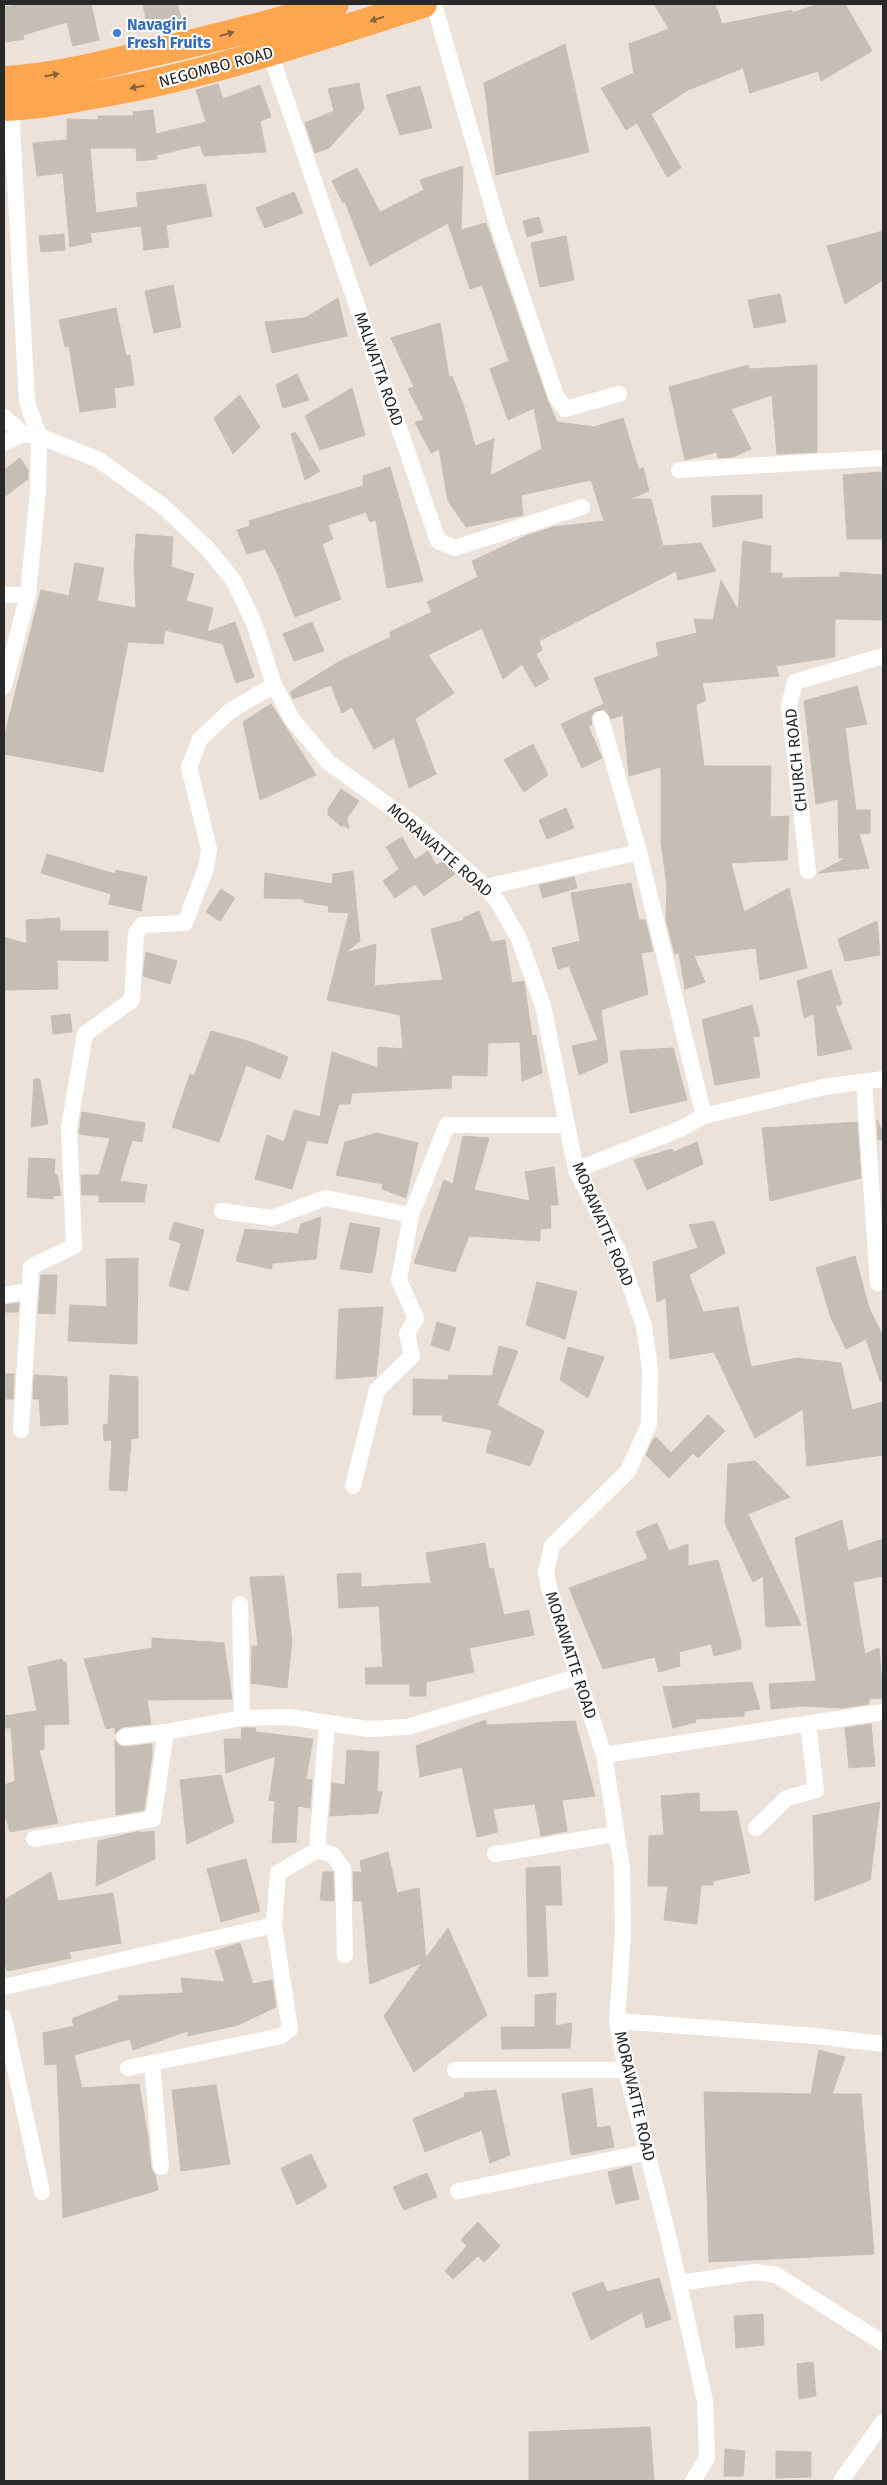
<svg xmlns="http://www.w3.org/2000/svg" width="887" height="2485" font-family="'Fira Sans',sans-serif">
<rect width="100%" height="100%" fill="#ede2d9"/>
<g fill="#c4beb5" stroke="#c8beb3">
<path d="M25,4H91L99,40L73,46L67,22L23,35L24,39L6,42L4,7Z"/>
<path d="M143,4H177L182,21L148,30Z"/>
<path d="M654,4H715L722,24L792,10V13L818,4H845L872,51L821,81L818,71L750,93L743,68L688,90L651,114L681,168L667,177L637,123L626,130L601,88L634,73L629,44L669,29Z"/>
<path d="M565,44L589,152L496,175L484,83Z"/>
<path d="M359,83L364,109L329,148L315,153L305,123L334,111L328,89Z"/>
<path d="M218,84L223,99L260,85L271,117L260,121L266,152L204,156L200,145L157,155V159L137,161L136,148H90L96,213L138,207L136,193L205,184L212,216L166,225L169,247L144,250L141,226L90,233L92,242L70,247L63,173L37,176L33,143L67,140V119L98,120V116H134L133,112L153,110L156,134L206,122L196,90Z"/>
<path d="M420,86L432,128L400,135L386,95Z"/>
<path d="M463,166L461,230L486,223L547,399L557,422L594,427L623,418L639,470L643,467L649,491L630,499H651L663,546L701,543L716,571L678,580L676,571L539,641L542,650L536,654L549,679L535,687L522,664L503,679L482,628L428,655L454,693L415,719L436,774L409,788L394,738L374,749L352,707L342,713L331,685L293,699L290,692L340,661L391,637L390,632L432,612L427,602L478,577L472,561L526,536L553,527L604,521L591,480L521,495L523,515L466,527L448,501L439,449L431,453L415,422L424,420L408,389L414,387L391,338L440,323L449,377L452,376L464,407L475,446L494,439L490,476L542,449L534,408L508,420L490,369L509,361L482,285L470,289L448,223L370,266L345,202L343,203L332,181L357,168L380,212L424,190L420,180Z"/>
<path d="M294,192L303,213L265,228L256,208Z"/>
<path d="M539,217L543,232L527,237L523,221Z"/>
<path d="M883,231V280L845,304L827,246Z"/>
<path d="M64,234L65,250L41,252L39,236Z"/>
<path d="M566,236L574,280L540,287L531,243Z"/>
<path d="M173,285L181,327L154,333L145,291Z"/>
<path d="M780,294L786,322L754,328L748,300Z"/>
<path d="M338,298L347,336L272,353L265,322L305,318Z"/>
<path d="M116,308L126,356L130,355L134,385L114,388L116,407L80,412L69,346L65,347L59,320Z"/>
<path d="M748,365L750,369L817,365V452L777,454L772,395L731,409L751,449L733,457L718,458L717,452L685,460L669,387Z"/>
<path d="M297,374L309,400L283,408L276,385Z"/>
<path d="M352,388L365,435L320,450L305,416Z"/>
<path d="M240,395L260,427L233,454L214,418Z"/>
<path d="M295,432L320,471L305,480L291,434Z"/>
<path d="M20,458L28,470V479L4,497V470Z"/>
<path d="M390,467L423,581L387,588L376,520L370,522L366,512L328,525L333,539L322,544L341,599L295,617L277,572L265,549L247,554L237,530L250,526L249,521L309,502L313,508L311,502L363,486V476Z"/>
<path d="M881,472L883,539H847L843,475Z"/>
<path d="M762,495V518L713,527L711,496Z"/>
<path d="M136,534L173,537L171,567L194,574L186,601L213,608L207,632L235,622L254,677L236,683L223,644L165,630L163,644L128,642L103,772L4,754V738L41,590L69,596L75,563L104,568L97,601L136,608L134,565Z"/>
<path d="M743,541L771,546L770,573H782V578L840,577V572L883,575V620L835,619V657L776,666L779,676L702,683L706,700L696,705L704,766H771L770,817L789,816L787,860L731,863L744,912L789,888L807,968L760,980L756,948L694,956L705,982L685,989L679,953L675,954L666,920L667,886L661,842V767L629,776L623,715L611,719L604,709L594,712L591,717L592,725L588,726L602,758L582,768L561,724L604,704L594,678L659,656L656,643L697,633L694,619L713,620L721,580L738,610Z"/>
<path d="M312,622L324,651L294,661L283,634Z"/>
<path d="M857,686L867,724L845,728L856,810H870V833L859,834L869,868L818,873L846,858H839L838,799L816,804L804,701Z"/>
<path d="M271,704L316,775L260,800L243,722Z"/>
<path d="M533,744L548,775L524,792L504,760Z"/>
<path d="M341,789L359,801L347,818L349,829L343,825L342,827L328,815V809Z"/>
<path d="M566,808L574,828L547,839L539,820Z"/>
<path d="M402,837L415,860L428,851L436,865L443,862L455,874L424,896L415,884L395,898L383,881L399,869L386,847Z"/>
<path d="M47,854L115,874L116,870L147,877L141,911L109,904L111,894L41,873Z"/>
<path d="M353,871L360,941L345,953L376,944L374,986L443,980L431,929L464,920L463,918L479,911L491,942L505,940L512,983L524,981L532,1036L536,1035L542,1073L522,1081L520,1042L488,1043L487,1076L452,1075L451,1088L352,1093L350,1104H339L327,1144L307,1140L292,1189L255,1179L267,1135L284,1142L294,1110L320,1117L332,1052L378,1068V1047L403,1049L400,1015L327,1000L349,913L328,912L329,906L304,902V899L264,898L265,873L332,884L333,874Z"/>
<path d="M574,877L577,888L543,898L539,885Z"/>
<path d="M631,883L639,920H645L653,951L641,953L648,994L601,1010L608,1062L579,1075L572,1046L598,1040L569,966L558,969L552,948L580,941L571,893Z"/>
<path d="M221,889L235,898L220,921L206,912Z"/>
<path d="M60,918V931H108V961L57,960L58,989L4,990V937L27,944L26,920Z"/>
<path d="M877,921L880,955L845,961L838,939Z"/>
<path d="M146,952L177,961L170,984L143,976Z"/>
<path d="M831,970L842,1004L835,1006L852,1049L818,1056L814,1014L804,1018L797,981Z"/>
<path d="M752,1005L760,1036L753,1037L760,1077L715,1085L702,1020Z"/>
<path d="M70,1014L72,1032L53,1034L51,1016Z"/>
<path d="M211,1031L251,1042L288,1057L280,1079L246,1065L219,1142L172,1127L190,1074L194,1076Z"/>
<path d="M673,1048L687,1100L630,1113L620,1051Z"/>
<path d="M34,1079H40L48,1124L31,1127Z"/>
<path d="M82,1112L145,1123L142,1142L132,1140L120,1181L147,1185L144,1202H99V1195H82L81,1175H99L110,1138L79,1134Z"/>
<path d="M877,1120L883,1133V1140H878Z"/>
<path d="M857,1122L861,1178L770,1201L762,1128Z"/>
<path d="M377,1133L418,1143L406,1198L382,1189L383,1184L336,1175L345,1142Z"/>
<path d="M463,1136L489,1138L474,1190L530,1201L525,1172L554,1167L558,1205H550L551,1228L540,1229V1241L469,1236L455,1272L414,1263L444,1180L453,1184Z"/>
<path d="M697,1142L703,1164L647,1190L634,1160L672,1149L674,1152Z"/>
<path d="M29,1158L55,1159L54,1175H57L61,1195L53,1196V1199L27,1197Z"/>
<path d="M321,1217L316,1259L273,1263L271,1269L236,1261L245,1229L298,1234L301,1224Z"/>
<path d="M714,1221L725,1253L689,1275L703,1312L738,1307L751,1367L797,1358L841,1363L852,1410L883,1402V1455L807,1466L803,1409L755,1438L714,1352L670,1359L666,1298L657,1302L653,1262L698,1248L689,1225Z"/>
<path d="M174,1222L204,1230L188,1291L169,1286L181,1243L169,1239Z"/>
<path d="M350,1223L380,1228L372,1273L340,1269Z"/>
<path d="M855,1256L869,1308L883,1336V1380L880,1381L866,1339L846,1349L831,1318L816,1268Z"/>
<path d="M138,1258L137,1344L68,1341L70,1305L107,1307L106,1259Z"/>
<path d="M41,1275H57L55,1314L38,1313Z"/>
<path d="M537,1282L577,1292L565,1339L526,1325Z"/>
<path d="M19,1303L18,1312H4V1305Z"/>
<path d="M383,1307L376,1376L336,1379L339,1309Z"/>
<path d="M437,1322L456,1328L449,1351L431,1345Z"/>
<path d="M499,1346L518,1351L497,1405L544,1431L530,1466L486,1452L492,1430L442,1421L443,1415H413V1379L448,1380L449,1375L492,1376Z"/>
<path d="M568,1347L604,1357L588,1398L560,1380Z"/>
<path d="M4,1374H14L13,1399H4Z"/>
<path d="M34,1375L67,1377L68,1424L41,1426L39,1399H33Z"/>
<path d="M110,1375L138,1377V1438L131,1439L127,1491L109,1490L112,1440L104,1441L103,1425L108,1424Z"/>
<path d="M708,1415L725,1431L698,1458L693,1453L669,1478L646,1455L653,1440L656,1437L671,1453Z"/>
<path d="M755,1461L790,1497L748,1514L801,1625L766,1627L763,1576L753,1582L725,1523L728,1464Z"/>
<path d="M842,1520L848,1551L883,1539V1576L853,1582L865,1654L879,1648L883,1698L869,1699V1704L843,1708L801,1706L771,1709L769,1684L816,1681L795,1538Z"/>
<path d="M657,1523L669,1551L688,1544V1566L718,1560L741,1642V1649L714,1656L711,1644L679,1652L680,1666L659,1672L655,1657L603,1669L569,1588L648,1559L636,1532Z"/>
<path d="M485,1543L489,1569L493,1568L504,1615L529,1610L534,1635L469,1648L474,1672L426,1682V1696H410V1684H366L365,1668L383,1667L379,1606L339,1608L337,1574L361,1573V1587L431,1583L426,1553Z"/>
<path d="M284,1576L292,1641L287,1688L251,1683L252,1646H258L250,1577Z"/>
<path d="M152,1638L224,1643L232,1699L147,1700L151,1724L122,1727L115,1734V1727L106,1729L84,1659L152,1648Z"/>
<path d="M62,1659L63,1662H66L69,1724L44,1725V1749L39,1750L58,1823L10,1832L4,1810V1785L15,1781L11,1728H4V1716L37,1711L28,1667Z"/>
<path d="M752,1682L760,1709L744,1711V1716L695,1719L696,1722L673,1728L663,1687Z"/>
<path d="M485,1720L487,1725L575,1721L595,1796L562,1800L567,1831L541,1836L535,1804L493,1809L498,1832L477,1837L462,1767L420,1777L416,1746Z"/>
<path d="M871,1724L875,1766L849,1768L845,1728Z"/>
<path d="M242,1728H255L256,1732L313,1739L306,1779L312,1780L310,1808L298,1806L296,1842L272,1843L275,1801L269,1800L276,1756L226,1773L224,1739H241Z"/>
<path d="M115,1740L120,1746L125,1747L152,1744V1756L144,1810L116,1815Z"/>
<path d="M347,1750L379,1752L377,1792H382L378,1813L330,1816L332,1783L345,1785Z"/>
<path d="M221,1775L234,1822L187,1844L180,1780Z"/>
<path d="M699,1793L700,1812L737,1811L750,1873L713,1881V1885H701L697,1924L664,1920L668,1886H648L649,1836L664,1835L661,1796Z"/>
<path d="M880,1802L870,1880L815,1901L813,1816Z"/>
<path d="M140,1831L139,1833L154,1831L155,1859L96,1886L98,1841Z"/>
<path d="M388,1852L397,1893L419,1888L426,1958L448,1928L487,2015L414,2072L384,2016L422,1963L370,1984L362,1901H354L353,1872H362L360,1861Z"/>
<path d="M246,1859L260,1911L221,1922L207,1869Z"/>
<path d="M560,1866L562,1905H545L548,1976L528,1977L526,1868Z"/>
<path d="M51,1872L58,1901L113,1893L121,1943L69,1952L71,1958L7,1971L4,1958V1900Z"/>
<path d="M323,1872H333L334,1901L320,1900Z"/>
<path d="M240,1943L253,1984L272,1980L276,2007L238,2025L188,2036V2031L133,2050L130,2039L74,2055L82,2088L139,2084L148,2138L151,2168L155,2175L158,2190L63,2218L57,2064L45,2065L43,2033L74,2026L72,2019L119,2000L118,1996L183,1993L181,1978L225,1982L215,1951Z"/>
<path d="M556,1993L555,2026L572,2023L570,2048L502,2049L501,2027H535V1995Z"/>
<path d="M819,2050L845,2057L832,2094H861L874,2254L709,2262L704,2092L811,2094Z"/>
<path d="M216,2085L230,2164L181,2171L172,2090Z"/>
<path d="M592,2088L597,2128L610,2126L614,2147L571,2155L562,2094Z"/>
<path d="M496,2090L510,2155L490,2163L482,2130L425,2152L413,2119L465,2097L464,2093Z"/>
<path d="M311,2154L327,2187L297,2205L281,2168Z"/>
<path d="M631,2166L639,2199L616,2204L608,2172Z"/>
<path d="M427,2173L437,2197L404,2210L393,2187Z"/>
<path d="M478,2222L500,2246L484,2262L478,2256L453,2279L445,2271L467,2246L461,2240Z"/>
<path d="M659,2278L671,2319L646,2328L642,2312L591,2340L572,2293L603,2282L607,2292Z"/>
<path d="M763,2314L764,2345L736,2348L734,2316Z"/>
<path d="M813,2362L816,2396L799,2399L797,2364Z"/>
<path d="M650,2427L654,2481H529V2432Z"/>
<path d="M725,2449L745,2451L743,2476H724Z"/>
<path d="M776,2451L811,2452V2477L776,2478Z"/>
</g>
<g fill="none" stroke-linecap="round" stroke-linejoin="round">
<g stroke="#fff" stroke-width="16">
<path d="M434,4L498,226L556,396L565,409L619,394"/>
<path d="M270,53L438,541L455,548L582,507"/>
<path d="M4,417L23,434L39,436L99,460L163,506L208,549L234,581L254,623L274,685L292,719L328,762L414,824L486,887L498,902L519,939L543,1006L576,1170L618,1251L644,1326L650,1369L649,1424L628,1471L552,1546L546,1572L549,1588L604,1755L622,1868L623,1935L617,2021L626,2070L669,2239L705,2401L707,2458L693,2481"/>
<path d="M4,443L23,434"/>
<path d="M679,470L883,458"/>
<path d="M4,595H28"/>
<path d="M4,686L28,595L38,490L39,436L27,402L11,107"/>
<path d="M601,719L639,852L704,1116"/>
<path d="M808,871L789,705L795,682L883,656"/>
<path d="M486,887L639,852"/>
<path d="M864,1082L878,1283"/>
<path d="M576,1170L680,1129L704,1116L824,1087L883,1079"/>
<path d="M222,1211L272,1218L325,1198L411,1215L447,1125H567"/>
<path d="M4,1295L30,1291"/>
<path d="M21,1430L31,1267L74,1246L69,1127L85,1034L132,1000L136,933L142,925L185,923L206,868L209,849L189,767L193,757L200,739L230,711L274,685"/>
<path d="M353,1486L377,1390L412,1356L407,1334L416,1318L399,1280L411,1215"/>
<path d="M240,1604L242,1718"/>
<path d="M124,1737L166,1732L242,1718L289,1717L368,1729L407,1727L577,1677"/>
<path d="M604,1755L883,1712"/>
<path d="M756,1828L787,1798L816,1790L808,1724"/>
<path d="M34,1839L153,1819L166,1732"/>
<path d="M317,1850L327,1723"/>
<path d="M495,1854L615,1834"/>
<path d="M4,1987L274,1925"/>
<path d="M4,2018L42,2192"/>
<path d="M617,2021L816,2036L883,2044"/>
<path d="M152,2063L161,2167"/>
<path d="M128,2068L281,2036L290,2029L274,1925L278,1873L317,1850L333,1855L343,1869L345,1955"/>
<path d="M455,2070H626"/>
<path d="M458,2191L648,2152"/>
<path d="M679,2283L755,2272L776,2275L883,2343"/>
<path d="M841,2481L883,2422"/>
</g>
<g stroke="#fea650" stroke-width="28">
<path d="M4,80C54,77 102,65 150,53C212,39 275,24 335,4"/>
<path d="M4,107C37,106 72,99 105,93C214,73 318,37 423,4"/>
</g>
</g>
<defs><path id="oneway-solid" d="M-6-.8H1V-3.2L6.5 0L1 3.2V.8H-6Z" transform="scale(1.25)"/></defs>
<g fill="#89613b">
<use href="#oneway-solid" transform="translate(377 19) rotate(162)"/>
<use href="#oneway-solid" transform="translate(227 34) rotate(-16)"/>
<use href="#oneway-solid" transform="translate(52 75) rotate(-10)"/>
<use href="#oneway-solid" transform="translate(137 87) rotate(170)"/>
</g>
<circle fill="#3f7fe0" stroke="#fff" stroke-width="2" cx="117" cy="33" r="5"/>
<g text-anchor="middle" dominant-baseline="central" stroke-width="4" stroke-linejoin="round" paint-order="stroke">
<g font-size="16" font-weight="bold" fill="#366cbe" stroke="#fff" text-anchor="start">
<text x="127" y="24">Navagiri<tspan x="127" dy="18">Fresh Fruits</tspan></text>
</g>
<g font-size="16" fill="#292929" stroke="#fff">
<text transform="translate(216 67) rotate(-15)">NEGOMBO ROAD</text>
<text transform="translate(379 369) rotate(71)">MALWATTA ROAD</text>
<text transform="translate(796 760) rotate(-96)">CHURCH ROAD</text>
<text transform="translate(440 850) rotate(41)">MORAWATTE ROAD</text>
<text transform="translate(603 1224) rotate(67)">MORAWATTE ROAD</text>
<text transform="translate(571 1655) rotate(72)">MORAWATTE ROAD</text>
<text transform="translate(635 2096) rotate(77)">MORAWATTE ROAD</text>
</g>
</g>
<rect width="887" height="2485" fill="none" stroke="#292929" stroke-width="10"/>
</svg>
